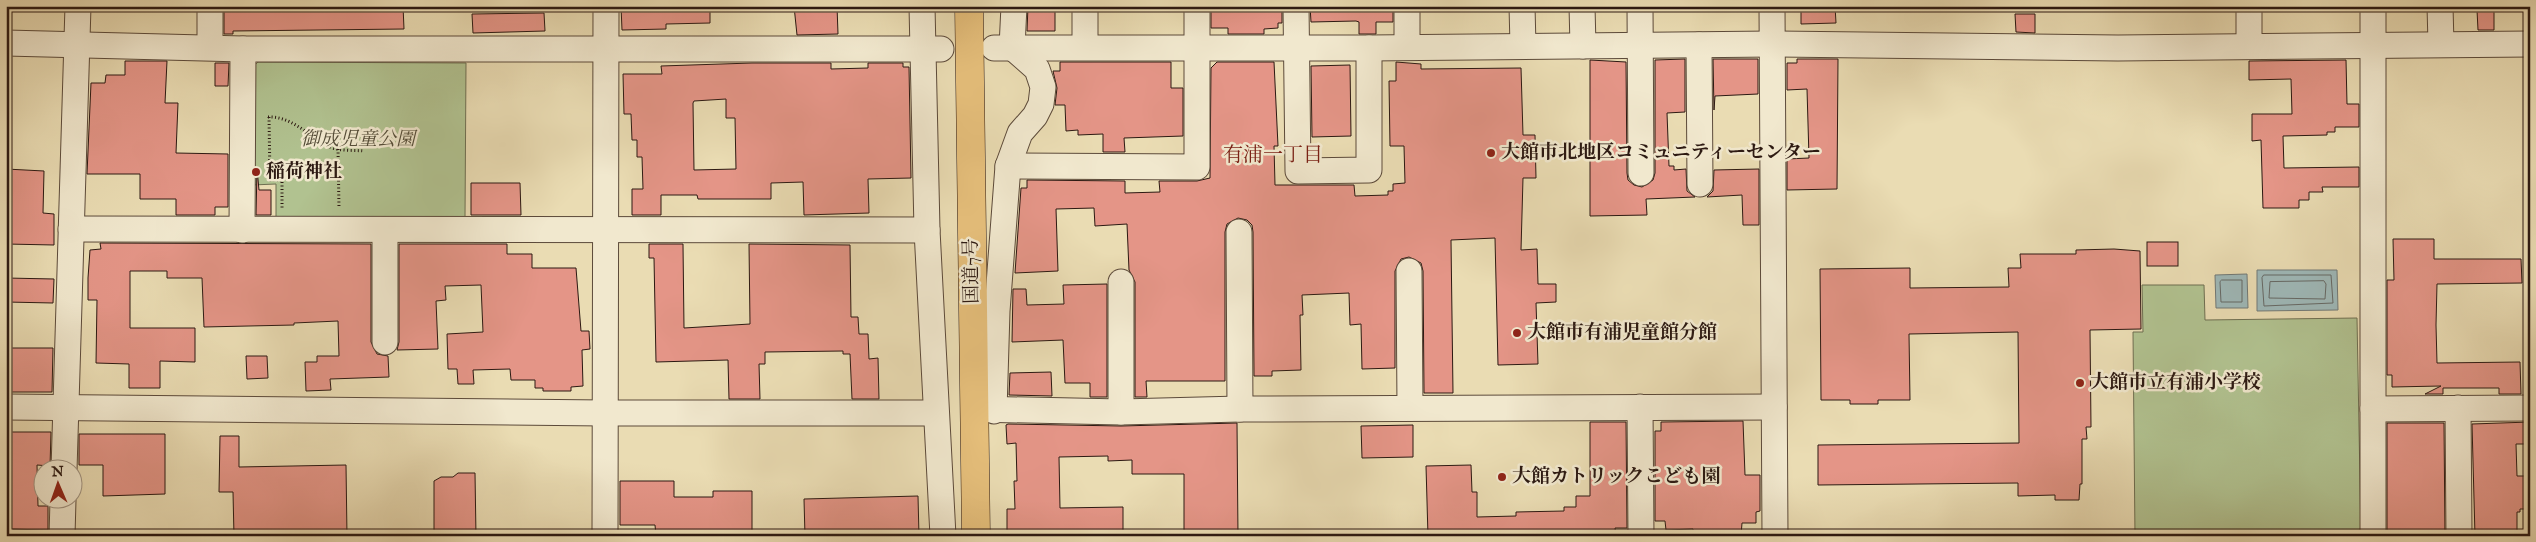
<svg xmlns="http://www.w3.org/2000/svg" width="2536" height="542" font-family="'IM FELL English','Noto Serif JP',serif">
<rect width="100%" height="100%" fill="#eadcb3"/>
<filter id="stains"><feTurbulence type="fractalNoise" baseFrequency=".004" numOctaves="4"/><feColorMatrix values="0 0 0 0 .2 0 0 0 0 .09 0 0 0 0 .02 0 0 0 .5 -.17"/></filter>
<radialGradient id="worn" r=".72"><stop offset=".6" stop-color="#630" stop-opacity="0"/><stop offset="1" stop-color="#630" stop-opacity=".3"/></radialGradient>
<g fill="#b1c290" stroke="#6e6e51">
<path d="M258,62L466,63L465,218L276,219V184L252,185L249,71Z"/>
<path d="M2142,285H2204L2205,320L2357,318L2361,536H2135L2133,332H2143Z"/>
</g>
<g fill="#9eb8b8" stroke="#707876">
<path d="M2257,270H2337L2338,310L2257,311Z"/>
<path d="M2247,274L2248,308H2216L2215,275Z"/>
</g>
<g fill="none" stroke-linecap="round" stroke-linejoin="round">
<g stroke="#656865" stroke-width="1">
<path d="M2264,275H2331L2333,303L2264,306L2262,278Z"/>
<path d="M2222,280H2242V302H2221L2220,282Z"/>
<path d="M2324,281L2326,284L2325,299L2269,298L2270,282Z"/>
</g>
</g>
<g fill="#e49587" stroke="#2c1912" fill-rule="evenodd">
<path d="M224,6H403L404,29L233,31V34H224Z"/>
<path d="M621,6H710V23L666,24V29L622,30Z"/>
<path d="M794,6H837L838,34L797,35Z"/>
<path d="M1028,6H1055V31H1027Z"/>
<path d="M1211,6H1282V23H1278V28L1264,29V34H1228V28H1211Z"/>
<path d="M1310,6H1393V22H1376V34H1359V22L1356,21L1311,22Z"/>
<path d="M1801,6H1835L1836,23L1801,24Z"/>
<path d="M2477,10H2494V30H2478Z"/>
<path d="M544,13L545,31L473,33L472,14Z"/>
<path d="M2015,14H2035V33L2016,32Z"/>
<path d="M1685,59V112L1667,113L1669,166H1674V170L1686,169L1687,191L1695,197L1646,199L1647,215L1590,216V60L1626,62L1627,173L1628,180L1634,185L1642,187L1653,180L1655,173V60Z"/>
<path d="M1713,59H1758V94L1715,96L1714,110Z"/>
<path d="M1797,59H1838L1837,189L1787,190V159L1809,158L1807,89L1787,90V63H1797Z"/>
<path d="M2346,60L2347,104H2359V127H2335V132H2327V135L2283,136L2284,168L2359,167V187H2322L2323,192H2309V200H2299V208H2263L2261,140L2252,141V114H2292L2291,79L2249,80V61Z"/>
<path d="M125,61H167L165,103H178L176,153L228,154V207H215V215H176V199H140V174H87L91,83H105L106,75H125Z"/>
<path d="M1060,62H1171V88H1183V136L1124,138L1125,152H1103V134L1078,135V130L1066,131L1065,105H1055L1057,88L1053,71H1060Z"/>
<path d="M1217,62H1274L1278,146H1274L1275,185H1354L1355,196L1388,195V191H1393V184L1405,183L1404,146H1390L1389,81H1396V62L1421,64V69L1521,68L1523,135H1535L1536,178H1523L1521,250L1537,249L1538,284H1556V302L1536,303L1538,364L1498,365L1495,238L1451,240L1453,393H1424L1423,271L1421,263L1409,257L1401,259L1395,271V368L1362,369L1361,324L1350,325L1349,293L1302,295L1303,315H1300L1301,370L1272,371V376H1254L1253,232L1252,225L1247,220L1238,218L1227,224L1225,232V381H1146L1147,397H1135V282L1129,270L1127,224L1095,226L1094,208L1056,209L1058,271L1015,273L1021,188H1027V180L1125,181V193L1160,192L1159,181H1197L1210,178L1211,68Z"/>
<path d="M215,63H229L228,86H215Z"/>
<path d="M752,63H831V69L868,68V63H903V67H909L911,178L868,179L869,213L804,215L803,182L771,183V199H698L697,195H661V215H632V189H643L642,157H637V140H632L631,114H624L623,74H662L661,66ZM726,99V118H735L736,169L694,170L693,103L694,101Z"/>
<path d="M1350,65L1351,136L1312,137L1311,66Z"/>
<path d="M6,169L44,171L43,213L54,214V245L6,244Z"/>
<path d="M257,169L259,190H271V215H256Z"/>
<path d="M1759,169V225H1743L1742,195L1707,197L1713,191L1714,170Z"/>
<path d="M471,183H520L521,215H471Z"/>
<path d="M2393,239H2434V259H2521L2522,283L2437,284L2436,325L2437,363L2520,362L2521,394H2499V388H2443V394H2425L2441,386L2392,387V375H2387V280H2394Z"/>
<rect x="2147" y="242" width="31" height="24"/>
<path d="M100,243L371,244V342L377,354L388,356L389,377L330,379L331,390L306,391L305,362H317V356H339L338,321L294,323V325L204,327L202,278H167V271H130V328H195V362L160,361V388H129V364L96,363L97,300H88V278L90,250L101,249Z"/>
<path d="M399,244H507V254H532V268H576L581,331H589L590,349L582,350L583,386L571,387V391H543V388H535V380H511L510,369L473,370L474,384H458L457,369H448L447,334L483,332L481,285L445,286L446,300L436,301L438,349L397,350L399,342Z"/>
<path d="M649,244H683L684,328L750,324L749,244L850,245L851,317H858L859,334H868L869,359L878,358L879,399H852L850,354H843V351L765,352V364H759L760,399H729L728,360L656,362L654,258H649Z"/>
<path d="M2114,249L2140,251L2141,329L2090,330L2091,427H2086L2087,439H2082V484H2080L2079,500H2055V495L2018,496V483L1818,485V445L2019,443L2018,332L1909,334L1910,400H1878V404H1850V400H1821L1820,269L1910,268V288L2009,287L2008,268H2021L2020,254H2076V250Z"/>
<path d="M6,278L54,279L53,303L6,302Z"/>
<path d="M1107,284V397H1090V383H1065L1063,340L1012,342L1013,289H1026L1027,305L1064,304L1063,285Z"/>
<path d="M6,348H53L52,392H6Z"/>
<path d="M246,356H267L268,378L247,379Z"/>
<path d="M1051,372L1052,396L1009,395L1010,373Z"/>
<path d="M1743,421L1745,475H1760V511L1756,512V523H1742L1741,536H1693V529L1666,530L1665,521H1655V431H1661V422Z"/>
<path d="M1590,422H1626L1627,528H1615L1616,536H1428L1426,466L1471,465L1472,492H1477V517L1516,516V512L1564,511V507H1576V496H1590Z"/>
<path d="M2530,422V444H2516L2517,476H2530V509H2520V512H2517V531H2497V536H2475L2472,424Z"/>
<path d="M1237,423L1238,536H1184V474H1132V460L1108,461V456L1059,457L1060,508L1123,507V536H1007V509H1015L1014,481H1017L1016,443L1007,444L1006,425L1008,424L1121,426Z"/>
<path d="M2387,423H2444L2445,536H2409V532H2387Z"/>
<path d="M1413,425V457L1362,458L1361,426Z"/>
<path d="M6,432H51L50,466L37,465L38,506H48V530L6,529Z"/>
<path d="M79,434H165V494L103,496V465H79Z"/>
<path d="M220,436H239V467L346,465L347,536H234L233,492H219Z"/>
<path d="M458,473H475L476,536H434V481L441,477H453Z"/>
<path d="M620,481H674V497H713V491H752V536H656L655,525H620Z"/>
<path d="M918,496L919,536H805L804,499Z"/>
</g>
<g fill="none" stroke-linecap="round" stroke-linejoin="round">
<defs>
<g id="street">
<path d="M922,6L927,230L943,536"/>
<path d="M1085,6V47"/>
<path d="M1296,6L1298,171L1369,170V48"/>
<path d="M1407,6V47"/>
<path d="M1522,6L1523,46"/>
<path d="M1582,6L1583,46"/>
<path d="M1640,6L1641,173"/>
<path d="M1772,6L1775,536"/>
<path d="M2249,6V46"/>
<path d="M2373,6V536"/>
<path d="M2440,6L2441,44"/>
<path d="M6,43L243,49H941"/>
<path d="M1699,45L1700,184"/>
<path d="M210,47V6"/>
<path d="M1012,47L1014,6"/>
<path d="M994,48H1369L1772,44L2118,48L2530,44"/>
<path d="M1008,166L1197,167V6"/>
<path d="M71,229L927,230"/>
<path d="M242,230L243,49"/>
<path d="M1239,232L1240,409"/>
<path d="M1409,271L1410,408"/>
<path d="M385,342V230"/>
<path d="M6,407L605,413H935"/>
<path d="M1640,407L1641,536"/>
<path d="M2458,408L2459,536"/>
<path d="M974,409L1121,412L1240,409L1774,407"/>
<path d="M2373,409L2530,408"/>
<path d="M994,411L997,311L1008,166L1020,133L1035,116L1041,104L1043,87L1037,69L1012,47"/>
<path d="M1121,412V282"/>
<path d="M64,470L78,6"/>
<path d="M62,536L63,500"/>
<path d="M605,536L606,6"/>
</g>
<path id="highway" d="M969,6L976,536"/>
</defs>
<use href="#street" stroke="#5c4a3a" stroke-width="27"/>
<use href="#highway" stroke="#2c1912" stroke-width="29"/>
<g stroke="#2c1912" stroke-width="3" stroke-dasharray="1 2.5" stroke-linecap="butt">
<path d="M268,117C293,116 310,138 332,148C341,151 354,150 364,151"/>
<path d="M269,117L270,180H282V208"/>
<path d="M338,149L339,208"/>
</g>
<use href="#street" stroke="#f1e8ce" stroke-width="25"/>
<use href="#highway" stroke="#e5be7a" stroke-width="28"/>
</g>
<g fill="#8f2418" stroke="#f1e8ce" stroke-width="2">
<circle cx="1491" cy="153" r="5"/>
<circle cx="256" cy="172" r="5"/>
<circle cx="1517" cy="333" r="5"/>
<circle cx="2080" cy="383" r="5"/>
<circle cx="1502" cy="477" r="5"/>
</g>
<g text-anchor="middle" dominant-baseline="central" stroke-width="5" stroke-linejoin="round" paint-order="stroke">
<g font-size="19" font-style="italic" fill="#544c38" stroke="#f1e8ce">
<text x="358" y="140">御成児童公園</text>
</g>
<g font-size="19" font-weight="bold" fill="#2c1912" stroke="#f1e8ce" text-anchor="start">
<text x="1501" y="153">大館市北地区コミュニティーセンター</text>
<text x="266" y="172">稲荷神社</text>
<text x="1527" y="333">大館市有浦児童館分館</text>
<text x="2090" y="383">大館市立有浦小学校</text>
<text x="1512" y="477">大館カトリックこども園</text>
</g>
<g font-size="19" fill="#2c1912" stroke="#f1e8ce">
<text transform="translate(972 271) rotate(-91)">国道7号</text>
</g>
<g font-size="20" fill="#7a1f14" stroke="#f1e8ce">
<text x="1273" y="155">有浦一丁目</text>
</g>
</g>
<rect width="2536" height="542" fill="none" stroke="#eadcb3" stroke-width="25"/>
<rect x="8" y="8" width="2521" height="527" fill="none" stroke="#2c1912" stroke-width="2.5"/>
<rect x="12" y="12" width="2511" height="517" fill="none" stroke="#2c1912"/>
<g transform="translate(58 484) rotate(358)"><circle r="24" fill="#f1e8ce" stroke="#a29583"/>
<path d="M0-4L9 19L0 12L-9 19Z" fill="#8f2418"/>
<text y="-8" font-size="14" font-weight="bold" text-anchor="middle" fill="#2c1912">N</text>
</g>
<rect width="100%" height="100%" filter="url(#stains)"/>
<rect width="100%" height="100%" fill="url(#worn)"/>
</svg>
